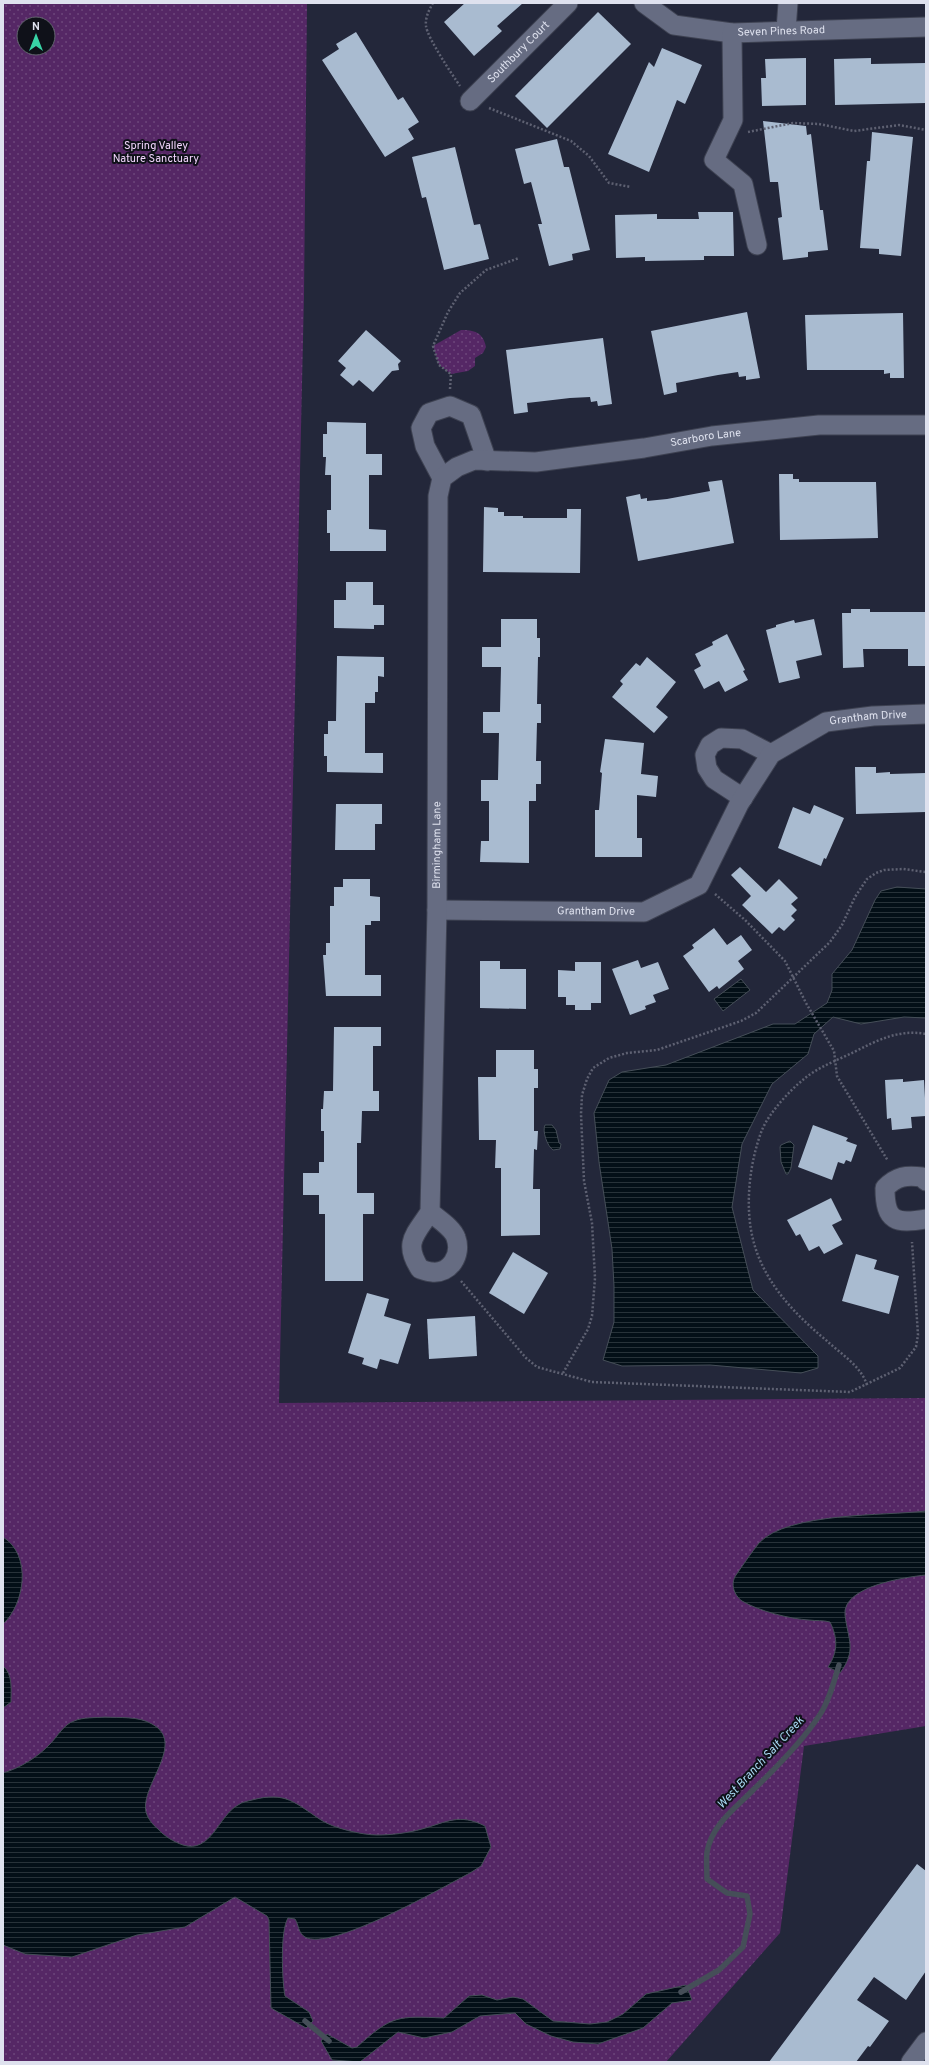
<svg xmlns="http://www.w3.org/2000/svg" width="929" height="2065" font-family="Overpass,sans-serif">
<defs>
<pattern id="green-dots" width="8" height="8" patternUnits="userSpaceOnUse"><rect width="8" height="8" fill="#552765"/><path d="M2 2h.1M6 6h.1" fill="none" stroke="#6d467b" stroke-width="1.8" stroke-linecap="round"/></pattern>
<pattern id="water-rules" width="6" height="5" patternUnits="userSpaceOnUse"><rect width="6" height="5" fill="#030f17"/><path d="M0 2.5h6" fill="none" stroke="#273239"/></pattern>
</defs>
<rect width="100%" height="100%" fill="#23273a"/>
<g fill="url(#green-dots)" fill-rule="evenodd">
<path d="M3,3H307L304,295L279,1403L926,1398V1726L804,1746L780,1933L666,2062H3ZM24,24H48V48H24Z"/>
<path d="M461,330C474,330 483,332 486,347L483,353L475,358V366L468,371L451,374L439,365L433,346Z"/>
</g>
<g fill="url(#water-rules)" stroke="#454e58">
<path d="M897,887L926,889V1018L904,1017L861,1024L833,1017L814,1034L808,1054L772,1084L742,1144L732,1207L753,1290L818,1356V1368L801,1373L710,1365L622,1366L603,1360L614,1322V1286L612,1249L599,1162L594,1113L609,1080L622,1072L666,1065L773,1024H795L827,1003L832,990V974L852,950L875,900L881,891Z"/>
<path d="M741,979L750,990L723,1011L714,999Z"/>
<path d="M545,1125H552L556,1130L559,1143L561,1144L560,1149L553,1150C547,1146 542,1131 545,1125Z"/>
<path d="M790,1141L794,1145L791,1168L788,1174H786L781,1162L780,1147L781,1145Z"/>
<path d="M926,1511V1575C906,1577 842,1586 845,1615C848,1640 857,1650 840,1673L828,1667C838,1652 838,1638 830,1622C823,1620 816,1621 809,1620C790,1619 759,1611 742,1601C734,1595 730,1584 736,1575C743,1565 751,1553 759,1543C788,1512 884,1516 926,1511Z"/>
<path d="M3,1537C32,1555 25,1604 3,1624Z"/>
<path d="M3,1666C13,1674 11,1690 11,1702L3,1708V1715Z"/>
<path d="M105,1717C119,1718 139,1716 152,1724C187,1743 140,1785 146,1812C148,1819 153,1825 158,1829C164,1836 174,1842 183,1845C211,1854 219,1815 238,1805C242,1802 248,1801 252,1800C286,1791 295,1803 321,1820C333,1828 362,1835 377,1835C391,1835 408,1833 422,1829C447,1822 459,1813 485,1826L491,1847L481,1866L470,1873C443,1887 330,1952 305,1937C298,1933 299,1925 295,1919L288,1918C280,1931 282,1980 285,1996L309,2012L313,2021L306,2028L271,2008L269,1920L267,1916L235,1897L185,1927L137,1935L72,1957L25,1954L3,1945V1773C20,1768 38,1757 50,1744C57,1737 64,1724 74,1721C83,1717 95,1718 105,1717Z"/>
<path d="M686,1985L692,2000L672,2003L643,2028L598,2044L573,2042L551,2036L526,2024L515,2013L480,2016L452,2032L424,2038L398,2032L360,2062L332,2060L321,2041L327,2034L352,2048L357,2047C392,2015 398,2016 444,2018L469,1996L482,1995L497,2000L513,1997L523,1999L553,2021L590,2024L607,2022L623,2014L646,1994Z"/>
</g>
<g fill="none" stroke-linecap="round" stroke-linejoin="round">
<g stroke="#454e58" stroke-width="5.5">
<path d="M681,1992L719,1970L743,1947L750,1914L747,1896L727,1893L707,1879C707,1871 706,1860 707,1852C712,1824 736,1808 754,1789C777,1767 801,1743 819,1716C829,1702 834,1681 839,1665"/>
<path d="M305,2021L329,2041"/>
</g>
</g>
<g fill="#a9bbd0">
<path d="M465,3H523L497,26L502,31L474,56L444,22Z"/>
<path d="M598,12L631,44L547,128L515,96Z"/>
<path d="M356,32L398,100L403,97L419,122L408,129L414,139L385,157L322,60L339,49L336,44Z"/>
<path d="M662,48L702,65L685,104L677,100L649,172L608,154L649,62L654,67Z"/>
<path d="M806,58V105L762,106L761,78H766L765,59Z"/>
<path d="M871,58V64L926,63V103L835,105L834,59Z"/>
<path d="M763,121L806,126L807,135L811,134L820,210H823L828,250L808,252V257L783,260L778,218L782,217L778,182H770Z"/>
<path d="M872,132L913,137L901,256L879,254V249L860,248L867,161H870Z"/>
<path d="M557,139L564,167H569L590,250L572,254L573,260L549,266L538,224H542L531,182L524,184L515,149Z"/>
<path d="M455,147L474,225L480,224L489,259L444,270L426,197L422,198L412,157Z"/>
<path d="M698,212H733L734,256H704V260L645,261V257L616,258L615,215L657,214V219H699Z"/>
<path d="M747,312L760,378L746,380V376L739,377L738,372L718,375L676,383L677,392L664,395L651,331Z"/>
<path d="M903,313L904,378H890V373L884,374V370H807L805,315Z"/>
<path d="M366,330L401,361L398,364L399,370L392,371L373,392L359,380L353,386L340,375L346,368L338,361Z"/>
<path d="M603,338L612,404L598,406L597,401L591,402L590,397L570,398L527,403L528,412L514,414L506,350Z"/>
<path d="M327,422L366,423V454H382V475H369V529L386,530V551H330V533H327V510H331V475H325L326,457H323V434H327Z"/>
<path d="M779,474H793V479H799V482H876L878,538L780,540Z"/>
<path d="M722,480L734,543L638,561L626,497L640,494L641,499L647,498V501L667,499L710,491L708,482Z"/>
<path d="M484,507L498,508V512H504V516H523V518H567V509H581L580,573L483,572Z"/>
<path d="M346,582H373V605H384V625H374V629L334,628V600H346Z"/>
<path d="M851,609H870V612H926V666H908V649H863L864,667L843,668L842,613H851Z"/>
<path d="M501,619H537V638H540V657H538L537,704H541V723H537L536,761H541V784H536V801H529V863L480,862L481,841H489V801H481V780H498L499,733H483V712H500L501,667H482V647H501Z"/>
<path d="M814,619L822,655L796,661L800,678L779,683L766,630L776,627V625L794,620L795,623Z"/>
<path d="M727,634L745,670L743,671L748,680L725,692L719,681L704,689L694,670L701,666L695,654L713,645L712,642Z"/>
<path d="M337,656L384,657V677L378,676V692H375V703H365V753H383V773L327,772V756H324V734H328V721H336Z"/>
<path d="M647,657L676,682L656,707L668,717L654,733L612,697L623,684L620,681L636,663L640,666Z"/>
<path d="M605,739L644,743L641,774L658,776L656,797L637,795V838H642V857H595V810H599L602,773L600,772Z"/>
<path d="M855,767H876V773L890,772V774L926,773V812L856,814Z"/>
<path d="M336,804H382V824H375V850H335Z"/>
<path d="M814,805L844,818L826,859L824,858L821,866L778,848L793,807L810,814Z"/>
<path d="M740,867L766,892L779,879L798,898L791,904L797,910L791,916L795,920L784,931L779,927L772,934L742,905L751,896L731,875Z"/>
<path d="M343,879H370V896L380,897V921H371V925H365V975H381V996H326L323,955H326V943H330V906H334V887H343Z"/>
<path d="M714,928L727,945L741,935L752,950L738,961L744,969L719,989L717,986L709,992L683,956L694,948L692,945Z"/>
<path d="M638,960L641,968L658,962L669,989L653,995L656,1002L645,1006L646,1009L630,1015L612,969Z"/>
<path d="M480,961H500V969H526V1009L480,1008Z"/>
<path d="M575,962H601V1003H591V1010H575V1005H566V997H558V970L575,971Z"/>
<path d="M334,1027H381V1046H373V1091H379V1111H362L361,1143H357V1193H374V1214H363V1281H325V1214H319V1195H303V1173H319V1162H324V1131H321V1109H323L324,1091H333Z"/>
<path d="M496,1050H534V1069H538V1088H534V1131H538L537,1150L534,1149L533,1189H540V1235L501,1236V1168H495L496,1140H479L478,1077H496Z"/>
<path d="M903,1079V1082L924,1080L926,1116L911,1117L912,1128L892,1130L891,1118L887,1119L885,1080Z"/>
<path d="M813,1125L848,1138L846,1141L857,1145L851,1162L846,1160L844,1164L838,1162L832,1180L798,1167Z"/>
<path d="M831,1198L842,1220L832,1225L843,1244L824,1254L819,1246L809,1251L800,1234L796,1236L787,1220Z"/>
<path d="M513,1252L548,1273L524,1314L489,1293Z"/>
<path d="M856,1254L877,1260L874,1269L899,1276L889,1314L842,1301Z"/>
<path d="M367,1293L389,1299L384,1316L411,1324L398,1364L380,1359L377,1369L362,1364L364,1358L348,1353Z"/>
<path d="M475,1316L477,1356L429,1359L427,1319Z"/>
<path d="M917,1864L926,1871V1971L906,2000L874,1977L857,2000L889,2021L870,2047L868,2046L856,2062H769Z"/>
</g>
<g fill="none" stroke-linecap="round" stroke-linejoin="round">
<defs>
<g id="minor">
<path id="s1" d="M644,3L674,25L732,33L926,27"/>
<path d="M786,30L788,3"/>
<path d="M732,33L733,120L714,160L743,184L757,245"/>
<path id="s2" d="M470,101L568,3"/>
<path d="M442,478L425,446L421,428L429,413L450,406L471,415L487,461"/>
<path d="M743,798L714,779L707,768L705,755L710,745L721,738L742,739L771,754"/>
<path id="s3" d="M437,910L644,912L699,885L739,804L771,754L826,722L873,716L926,714"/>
<path d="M926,1181L922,1177C906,1175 897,1176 885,1188C885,1222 896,1224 926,1219"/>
<path id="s4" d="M430,1212C415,1235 403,1243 420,1269C423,1270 428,1272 432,1272C450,1274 462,1255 456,1238C453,1228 438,1219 430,1212L437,910L438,496L442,478L457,467L474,460L536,462L644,448L712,436L819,425H926"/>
<path d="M911,2062L926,2042"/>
</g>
</defs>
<use href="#minor" stroke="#3e4252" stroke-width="21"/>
<g stroke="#5e6172" stroke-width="2.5" stroke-dasharray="2 2" stroke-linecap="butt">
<path d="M433,3C429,10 425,18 426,26C427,37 453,76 460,86"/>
<path d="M489,108L571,141L589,156L609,183L631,187"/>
<path d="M748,132L793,123L819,124L854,131L899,125L926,130"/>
<path d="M450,389L451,374L439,365L433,346L448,312L460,293L486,270L519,258"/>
<path d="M715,894L745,920L785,961L806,1003L834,1051L837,1076L888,1161"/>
<path d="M461,1281L526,1358L537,1367L592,1382L850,1392L900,1368L916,1347L918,1335L912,1242"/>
<path d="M563,1373L588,1329L592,1316L595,1278L592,1223L584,1181L581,1114L582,1095L587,1079L593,1068L609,1058L627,1053L657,1050L741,1021L756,1013L830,942L842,925L855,897L867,879L876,873L884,870L903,869L926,872"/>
<path d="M867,1385C861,1366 841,1354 827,1341C793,1313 761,1279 752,1235C745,1202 750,1161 762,1130C769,1113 790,1090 804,1079C818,1067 838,1060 854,1052C878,1040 899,1029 926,1034"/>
</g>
<use href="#minor" stroke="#666c82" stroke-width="19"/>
</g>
<g text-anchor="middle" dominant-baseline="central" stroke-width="4" stroke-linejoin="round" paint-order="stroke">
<g font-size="11" fill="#dee1ee" stroke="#0f1119">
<text stroke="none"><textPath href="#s1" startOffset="145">Seven Pines Road</textPath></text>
<text stroke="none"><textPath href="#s2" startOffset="69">Southbury Court</textPath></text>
<text stroke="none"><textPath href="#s4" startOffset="1168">Scarboro Lane</textPath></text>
<text stroke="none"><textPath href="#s3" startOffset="524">Grantham Drive</textPath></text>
<text stroke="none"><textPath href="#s4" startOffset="530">Birmingham Lane</textPath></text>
<text stroke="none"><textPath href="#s3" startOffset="159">Grantham Drive</textPath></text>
</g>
<g font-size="11" fill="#f3d6fe" stroke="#0f1119">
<text x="156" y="146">Spring Valley<tspan x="156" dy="13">Nature Sanctuary</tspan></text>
</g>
<g font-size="12" font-style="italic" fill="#a8d9f3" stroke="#0f1119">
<text transform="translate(761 1763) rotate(-47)">West Branch Salt Creek</text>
</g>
</g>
<rect width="929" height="2065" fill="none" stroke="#dee1ee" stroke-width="8"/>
<g transform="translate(36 36)"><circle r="19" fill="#0f1119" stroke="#62646e"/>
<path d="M0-3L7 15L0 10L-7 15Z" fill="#38d4a6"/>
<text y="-6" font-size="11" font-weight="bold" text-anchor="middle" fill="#dee1ee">N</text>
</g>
</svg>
